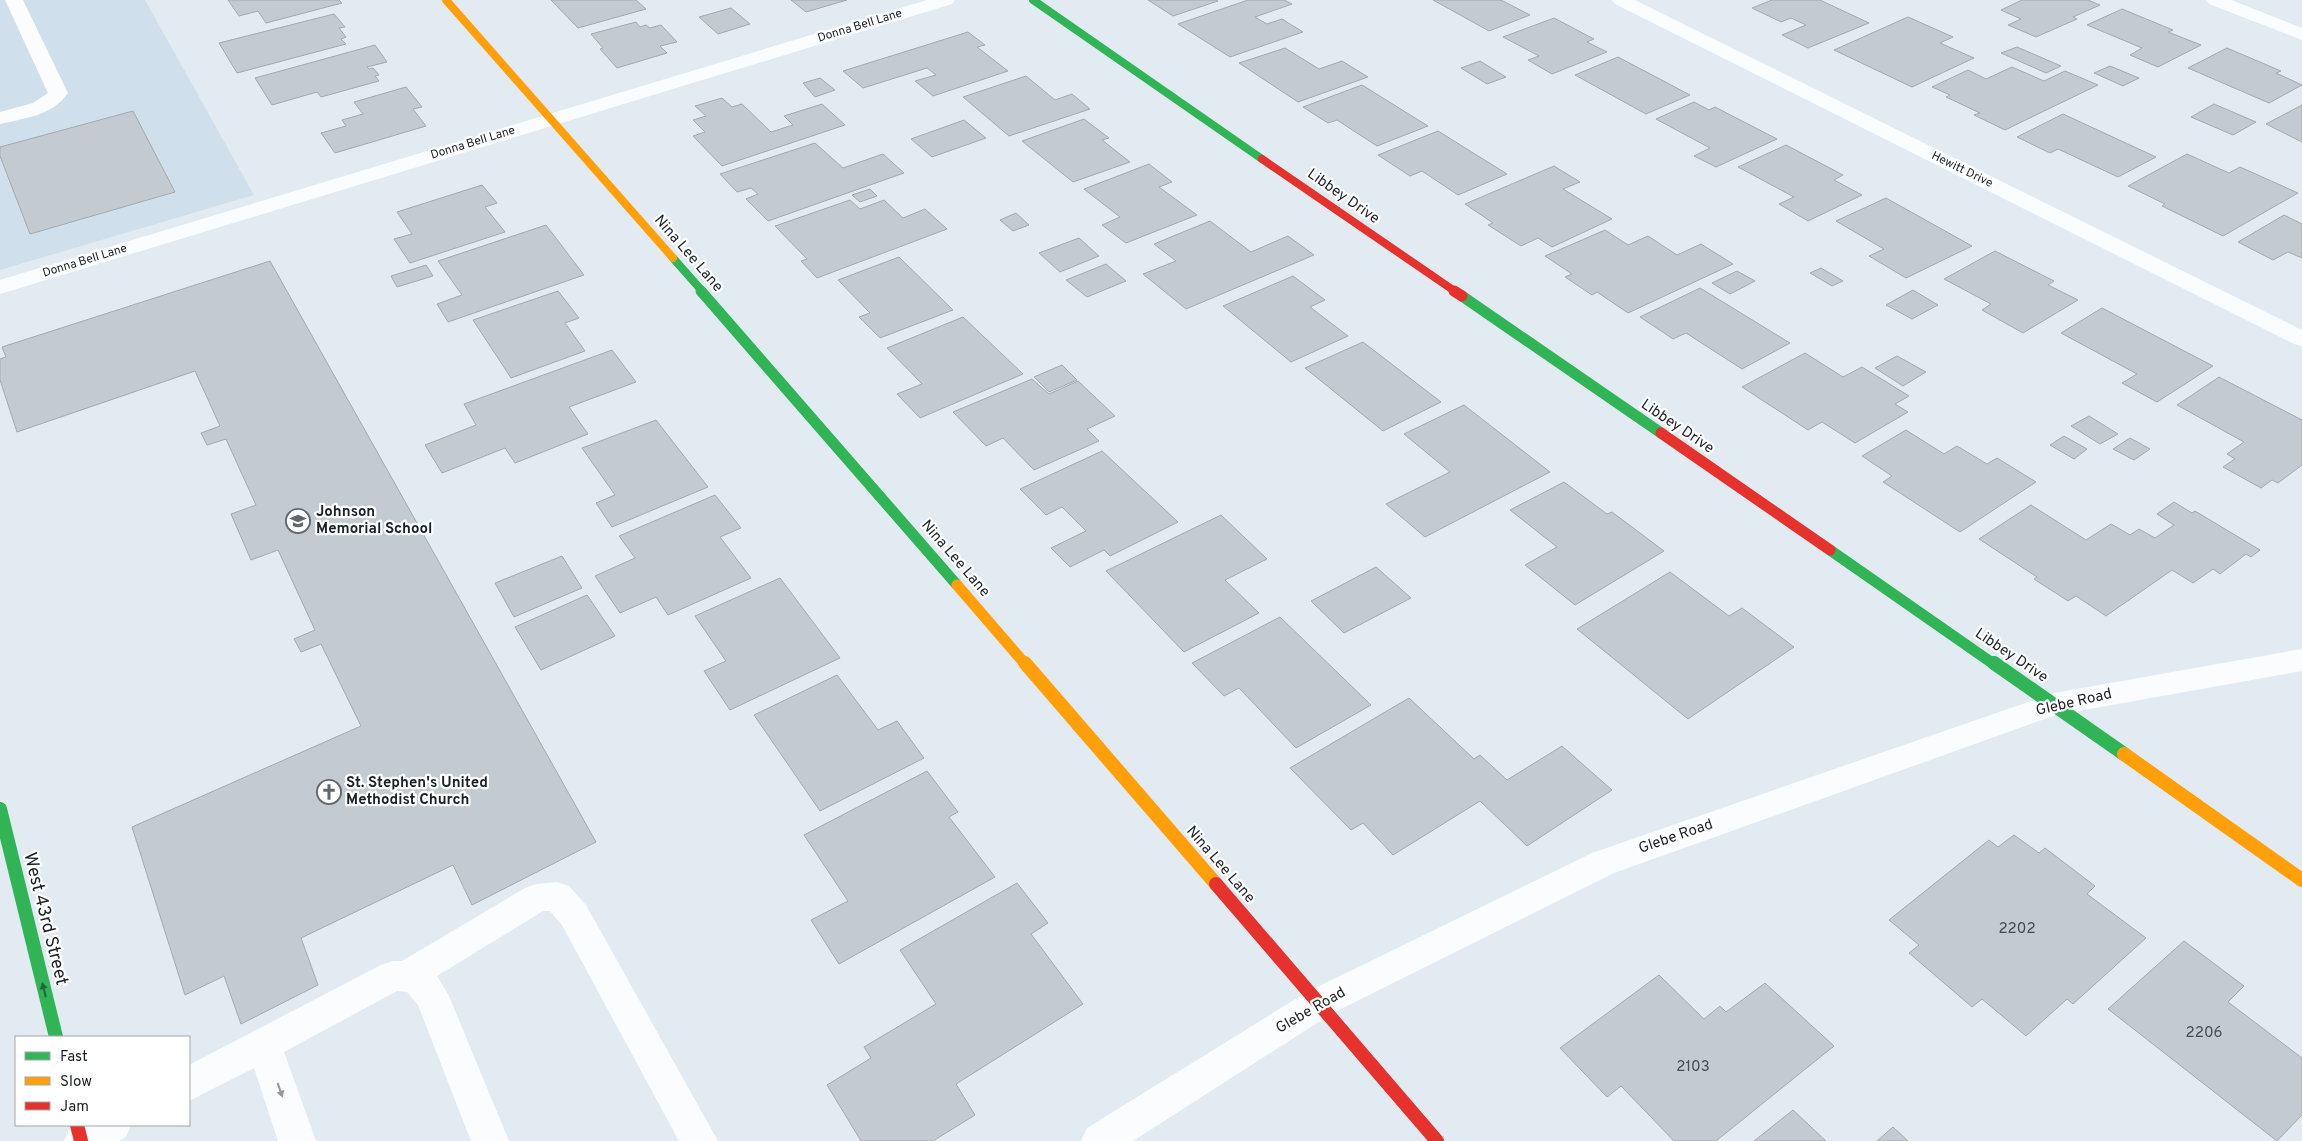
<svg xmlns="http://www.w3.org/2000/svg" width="2302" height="1141" font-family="Overpass,sans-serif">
<rect width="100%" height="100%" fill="#e2ebf2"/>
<path fill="#cfe0ec" d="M0,0H145L254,195L0,270Z"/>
<g fill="#c4cbd0" stroke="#a3aaae">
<path d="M228,0H339L342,3L266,23L258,11L239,16Z"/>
<path d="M551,0H636L646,9L578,28Z"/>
<path d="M791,0H847L806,12Z"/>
<path d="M1148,0H1216L1218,1L1173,16Z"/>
<path d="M1248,0H1284L1292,4L1255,17L1267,24L1282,19L1303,32L1230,57L1178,24Z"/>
<path d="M1433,0H1501L1530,15L1489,31Z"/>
<path d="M1772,0H1820L1869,23L1808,48L1782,35L1806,25L1791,18L1781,22L1752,8Z"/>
<path d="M2022,0H2088L2100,5L2073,17L2077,19L2036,37L2008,25L2021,19L2001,10Z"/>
<path d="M731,8L750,24L718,34L699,17Z"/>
<path d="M2122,9L2173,30L2168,32L2201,45L2158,67L2130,55L2142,48L2087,25Z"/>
<path d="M334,14L345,27L339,28L346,37L341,39L346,44L237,73L219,43Z"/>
<path d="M1908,17L1953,37L1940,43L1974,58L1912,87L1834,50Z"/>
<path d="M1554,18L1594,39L1587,42L1607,52L1552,74L1528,60L1539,56L1503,37Z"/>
<path d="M636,22L640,27L646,25L650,28L661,25L677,42L660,46L667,53L617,68L600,49L603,48L591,34Z"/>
<path d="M968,32L985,45L977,47L1008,71L933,96L915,81L936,75L927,68L863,88L843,71Z"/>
<path d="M375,45L387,62L367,67L369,69L373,68L379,75L375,76L379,81L321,97L317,92L272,105L255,78Z"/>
<path d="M2017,47L2061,66L2046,73L2001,53Z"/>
<path d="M1285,48L1319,69L1342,61L1368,77L1298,102L1239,63Z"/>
<path d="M2227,48L2281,71L2276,73L2302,85L2269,103L2188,68Z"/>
<path d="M1618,57L1690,95L1646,114L1575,75Z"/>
<path d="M1480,61L1506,77L1487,84L1461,68Z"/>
<path d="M2110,66L2139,78L2123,86L2094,73Z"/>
<path d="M2012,67L2044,81L2065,71L2098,85L2005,130L1974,115L1980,113L1946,97L1950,95L1932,87L1968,70L1986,79Z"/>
<path d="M1026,76L1055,100L1072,94L1090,109L1009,136L963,97Z"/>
<path d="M820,78L835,90L815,97L803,83Z"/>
<path d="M1362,85L1428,126L1377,146L1337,120L1328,123L1303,107Z"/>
<path d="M406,87L422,107L413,109L426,126L335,153L321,133L346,126L342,120L363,114L354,102Z"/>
<path d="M722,98L732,107L742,104L771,132L793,125L784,116L822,104L845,125L722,166L693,136L705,132L693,120L706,116L695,106Z"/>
<path d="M1694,102L1709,110L1715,107L1777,139L1716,167L1694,156L1710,148L1656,119Z"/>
<path d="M2214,104L2256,122L2233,135L2191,117Z"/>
<path d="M2302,105V142L2266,124Z"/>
<path d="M133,111L175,192L30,234L0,156V147Z"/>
<path d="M2063,114L2156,157L2118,177L2058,149L2050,153L2017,137Z"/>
<path d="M1084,119L1109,138L1102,140L1130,162L1073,182L1022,141Z"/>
<path d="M964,120L986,138L932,157L911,139Z"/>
<path d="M1438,131L1507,174L1458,195L1422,171L1410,176L1378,155Z"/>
<path d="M815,143L843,168L883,154L904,173L768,221L746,199L758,194L751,188L737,192L720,174Z"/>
<path d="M1786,145L1843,175L1834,180L1862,195L1808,221L1779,204L1794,197L1738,167Z"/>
<path d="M2187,154L2229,173L2240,167L2298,193L2223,236L2162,206L2165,204L2128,186Z"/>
<path d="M1149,164L1172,182L1159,187L1197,215L1126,243L1102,225L1120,217L1084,189Z"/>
<path d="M1554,166L1580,182L1563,189L1612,219L1552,247L1538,238L1521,246L1488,225L1493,223L1465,204Z"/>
<path d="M482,185L497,203L485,207L505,232L410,263L394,239L412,234L397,212Z"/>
<path d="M870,189L877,196L860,202L852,195Z"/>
<path d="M1886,198L1972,246L1906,278L1869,256L1884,249L1836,221Z"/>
<path d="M850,200L860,209L884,200L903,218L925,209L947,229L817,278L801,261L807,259L775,226Z"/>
<path d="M1016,213L1029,225L1013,231L1000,220Z"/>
<path d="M2284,215L2302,224V258L2288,252L2273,260L2238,242Z"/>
<path d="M1210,221L1251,252L1288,236L1314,255L1186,309L1143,274L1176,261L1154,244Z"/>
<path d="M546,225L584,275L448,322L437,304L462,295L438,261Z"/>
<path d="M1605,230L1628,245L1648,236L1677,255L1701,244L1733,264L1628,313L1597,292L1592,295L1565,277L1572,274L1545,256Z"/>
<path d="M1079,238L1099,256L1060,272L1039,253Z"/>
<path d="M1995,251L2054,281L2048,285L2078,300L2023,333L1982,310L1991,304L1944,279Z"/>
<path d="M899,257L953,310L880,338L859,317L870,313L838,280Z"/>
<path d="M270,261L596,842L472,905L453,865L301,938L318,985L241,1024L224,976L185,995L132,827L361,726L321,644L301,652L294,639L315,630L278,550L251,560L231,514L256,505L226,439L207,445L201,433L220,426L195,371L17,432L0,380V359L6,357L2,347Z"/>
<path d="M1106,264L1126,281L1087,297L1066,280Z"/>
<path d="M426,265L433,276L397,287L391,276Z"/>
<path d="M1821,268L1843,281L1832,286L1810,273Z"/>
<path d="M1737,271L1755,281L1730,294L1712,283Z"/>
<path d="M1293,276L1325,300L1310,307L1348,336L1291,362L1223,306Z"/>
<path d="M1700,288L1790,343L1742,369L1686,333L1673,339L1640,317Z"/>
<path d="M1913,290L1938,305L1912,319L1886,305Z"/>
<path d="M558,291L579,318L565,323L585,351L511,378L473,320Z"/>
<path d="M2102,308L2213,366L2157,402L2122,383L2137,374L2061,333Z"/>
<path d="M963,317L1023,374L920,418L897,394L922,384L887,348Z"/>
<path d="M1363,342L1441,402L1383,431L1305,368Z"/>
<path d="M612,350L636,382L569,407L588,434L515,463L505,448L442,473L425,445L476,425L464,404Z"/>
<path d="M1805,353L1843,377L1862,367L1909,396L1895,404L1908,412L1855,443L1822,422L1808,430L1742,387Z"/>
<path d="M1897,356L1926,372L1903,386L1875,368Z"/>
<path d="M1062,365L1077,380L1049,392L1034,377Z"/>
<path d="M2219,377L2302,420V465L2278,483L2272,480L2261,488L2223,467L2235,459L2227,454L2244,442L2177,405Z"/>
<path d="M1032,379L1049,394L1078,381L1115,416L1087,429L1099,441L1034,470L1003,438L986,446L953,412Z"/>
<path d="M1464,405L1550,472L1425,537L1386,504L1450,472L1404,434Z"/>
<path d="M2089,416L2118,434L2100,444L2071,426Z"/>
<path d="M656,420L708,487L612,527L596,503L615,495L582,448Z"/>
<path d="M1906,430L1944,454L1957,446L1987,464L1997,458L2036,482L1960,532L1883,482L1892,476L1862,456Z"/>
<path d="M2064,436L2087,449L2074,459L2050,445Z"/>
<path d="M2130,438L2150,449L2134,460L2113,449Z"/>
<path d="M1102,451L1178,522L1110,556L1104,550L1070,567L1051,548L1086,531L1062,507L1046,515L1020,489Z"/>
<path d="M1564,482L1607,514L1612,512L1664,551L1575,605L1525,565L1557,547L1510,510Z"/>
<path d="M715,495L741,528L720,537L751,578L668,615L656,597L620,613L595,576L635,558L619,536Z"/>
<path d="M2174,502L2192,513L2195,511L2260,550L2251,557L2246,554L2220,574L2213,569L2193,583L2172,570L2106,616L2076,596L2068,601L2034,579L2037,577L1979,539L2031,505L2086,540L2111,524L2130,535L2139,529L2155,538L2174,525L2157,514Z"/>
<path d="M1221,515L1267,559L1225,580L1259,613L1184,652L1106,571Z"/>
<path d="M562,556L582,588L514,617L495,583Z"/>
<path d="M1376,567L1411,598L1344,633L1311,601Z"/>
<path d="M1670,572L1729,616L1742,608L1794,647L1688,719L1577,629Z"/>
<path d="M780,578L840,658L730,710L704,671L726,661L695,616Z"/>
<path d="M587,595L615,636L541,670L515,627Z"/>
<path d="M1280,617L1371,705L1296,748L1239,688L1224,696L1192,663Z"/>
<path d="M837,675L878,730L897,721L924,758L820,811L754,715Z"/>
<path d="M1409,698L1474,759L1480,755L1507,780L1562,746L1612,790L1527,846L1480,801L1393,855L1363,823L1351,830L1290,768Z"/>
<path d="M927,771L958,812L949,817L995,877L839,964L811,920L848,901L804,835Z"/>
<path d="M2014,835L2039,853L2045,848L2095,886L2087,894L2146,938L2073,1004L2067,999L2026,1036L1982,999L1972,1007L1909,953L1919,945L1889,920L1989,840L1998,847Z"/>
<path d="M1017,883L1048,923L1031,934L1083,1004L956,1084L975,1115L933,1141H861L827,1085L871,1058L864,1047L936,1004L900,950Z"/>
<path d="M2184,941L2244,986L2228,1002L2302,1058V1115L2277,1141L2108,1009Z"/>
<path d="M1659,975L1704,1019L1720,1006L1726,1012L1765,983L1834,1046L1716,1141H1674L1621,1086L1607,1097L1560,1048Z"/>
<path d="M1793,1110L1826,1141H1754Z"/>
<path d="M1893,1127L1908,1141H1877Z"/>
</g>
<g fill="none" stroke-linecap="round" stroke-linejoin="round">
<g fill="#fbfcfd" fill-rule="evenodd">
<path d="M5,0H23L68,93C52,116 25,118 0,124V112L33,103L48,93Z"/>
<path d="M557,882L569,886L586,905L718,1141H679L562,925L550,911H543L437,976L449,996L509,1141H471L418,1005L407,992L397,991L284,1052L316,1141H278L254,1068L189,1101V1065L381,965L393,961H402L525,888L537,884Z"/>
<path d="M77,1125H131L126,1137L119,1141H64L70,1128Z"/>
</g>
<g fill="#fbfcfd" fill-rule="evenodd">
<path d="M927,0H955L952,4L0,294V280Z"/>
<path d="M1612,0H1635L2302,330V346L2294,344L1615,4Z"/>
<path d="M2206,0H2231L2302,28V40L2209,4Z"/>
<path d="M2302,649V671L2056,715L1614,873L1331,1014L1133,1141H1081L1087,1128L1307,992L1592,853L2054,693Z"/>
</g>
<g stroke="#30b455" stroke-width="8">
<path d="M1033,0L1262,159"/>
<path d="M673,258L703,292"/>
</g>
<g stroke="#30b455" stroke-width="11">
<path d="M701,291L957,585"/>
<path d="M1462,296L1661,433"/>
<path d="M1830,550L1995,665"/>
</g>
<g stroke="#30b455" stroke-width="14">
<path d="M1994,663L2124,754"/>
<path d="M0,809L56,1037"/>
</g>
<path stroke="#ff9f0a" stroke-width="8" d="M446,0L673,258"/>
<path stroke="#ff9f0a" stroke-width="11" d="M957,585L1026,665"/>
<g stroke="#ff9f0a" stroke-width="14">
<path d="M1025,663L1216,884"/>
<path d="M2124,754L2302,880"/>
</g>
<path stroke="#e5322d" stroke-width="8" d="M1262,159L1456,292"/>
<g stroke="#e5322d" stroke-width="11">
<path d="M1454,291L1462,296"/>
<path d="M1661,433L1830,550"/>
</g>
<g stroke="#e5322d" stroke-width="14">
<path d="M1216,884L1437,1141"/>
<path d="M77,1125L81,1141"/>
</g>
</g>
<defs><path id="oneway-solid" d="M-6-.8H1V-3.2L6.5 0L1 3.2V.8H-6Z" transform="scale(1.25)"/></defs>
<use fill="#24633b" href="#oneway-solid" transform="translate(44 990) rotate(-104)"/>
<use fill="#96999c" href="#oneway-solid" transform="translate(280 1090) rotate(71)"/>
<defs>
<symbol id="school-ring" viewBox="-11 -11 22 22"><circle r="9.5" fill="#fff" stroke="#61686d" stroke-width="1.5"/><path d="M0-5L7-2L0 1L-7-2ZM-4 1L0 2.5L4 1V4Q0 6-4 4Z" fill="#61686d"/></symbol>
<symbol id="church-ring" viewBox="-11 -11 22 22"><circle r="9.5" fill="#fff" stroke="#61686d" stroke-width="1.5"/><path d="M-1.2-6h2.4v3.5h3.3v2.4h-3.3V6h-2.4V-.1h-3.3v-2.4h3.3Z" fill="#61686d"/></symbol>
</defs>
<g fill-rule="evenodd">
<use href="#school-ring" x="284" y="507" width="28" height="28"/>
<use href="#church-ring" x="315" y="778" width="28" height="28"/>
</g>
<g text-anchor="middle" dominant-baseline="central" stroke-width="4.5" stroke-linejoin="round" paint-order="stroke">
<g font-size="12" fill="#1b2125" stroke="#fff">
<text transform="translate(860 26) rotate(-17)">Donna Bell Lane</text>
<text transform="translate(473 143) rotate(-17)">Donna Bell Lane</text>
<text transform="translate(1962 170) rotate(26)">Hewitt Drive</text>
<text transform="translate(85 261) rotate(-17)">Donna Bell Lane</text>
</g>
<g font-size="15" fill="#1b2125" stroke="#fff">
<text transform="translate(1343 197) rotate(35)">Libbey Drive</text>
<text transform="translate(688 254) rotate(49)">Nina Lee Lane</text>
<text transform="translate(1677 427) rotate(34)">Libbey Drive</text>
<text transform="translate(955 559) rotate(49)">Nina Lee Lane</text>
<text transform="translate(2011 656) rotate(34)">Libbey Drive</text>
<text transform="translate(2074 703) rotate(-13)">Glebe Road</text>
<text transform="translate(1676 837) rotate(-19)">Glebe Road</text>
<text transform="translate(1220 865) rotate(49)">Nina Lee Lane</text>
<text transform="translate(1311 1011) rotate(-30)">Glebe Road</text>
</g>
<g font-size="15" font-weight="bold" fill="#1b2125" stroke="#fff" text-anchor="start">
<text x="316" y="512">Johnson<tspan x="316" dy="17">Memorial School</tspan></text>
<text x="346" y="783">St. Stephen's United<tspan x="346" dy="17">Methodist Church</tspan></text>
</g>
<g font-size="15" fill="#454c50">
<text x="2017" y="929">2202</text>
<text x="2204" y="1033">2206</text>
<text x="1693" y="1067">2103</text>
</g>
<g font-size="18" fill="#1b2125" stroke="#fff">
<text transform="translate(45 919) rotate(76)">West 43rd Street</text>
</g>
</g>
<rect x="15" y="1036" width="175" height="90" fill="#ffffff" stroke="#a4a6a8"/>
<rect x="25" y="1052" width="25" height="8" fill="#30b455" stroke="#a4a6a8"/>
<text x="60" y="1061" font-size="15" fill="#1b2125">Fast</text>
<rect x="25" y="1077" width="25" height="8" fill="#ff9f0a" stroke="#a4a6a8"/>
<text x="60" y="1086" font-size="15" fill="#1b2125">Slow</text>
<rect x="25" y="1102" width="25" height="8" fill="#e5322d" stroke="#a4a6a8"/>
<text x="60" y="1111" font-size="15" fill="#1b2125">Jam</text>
</svg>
